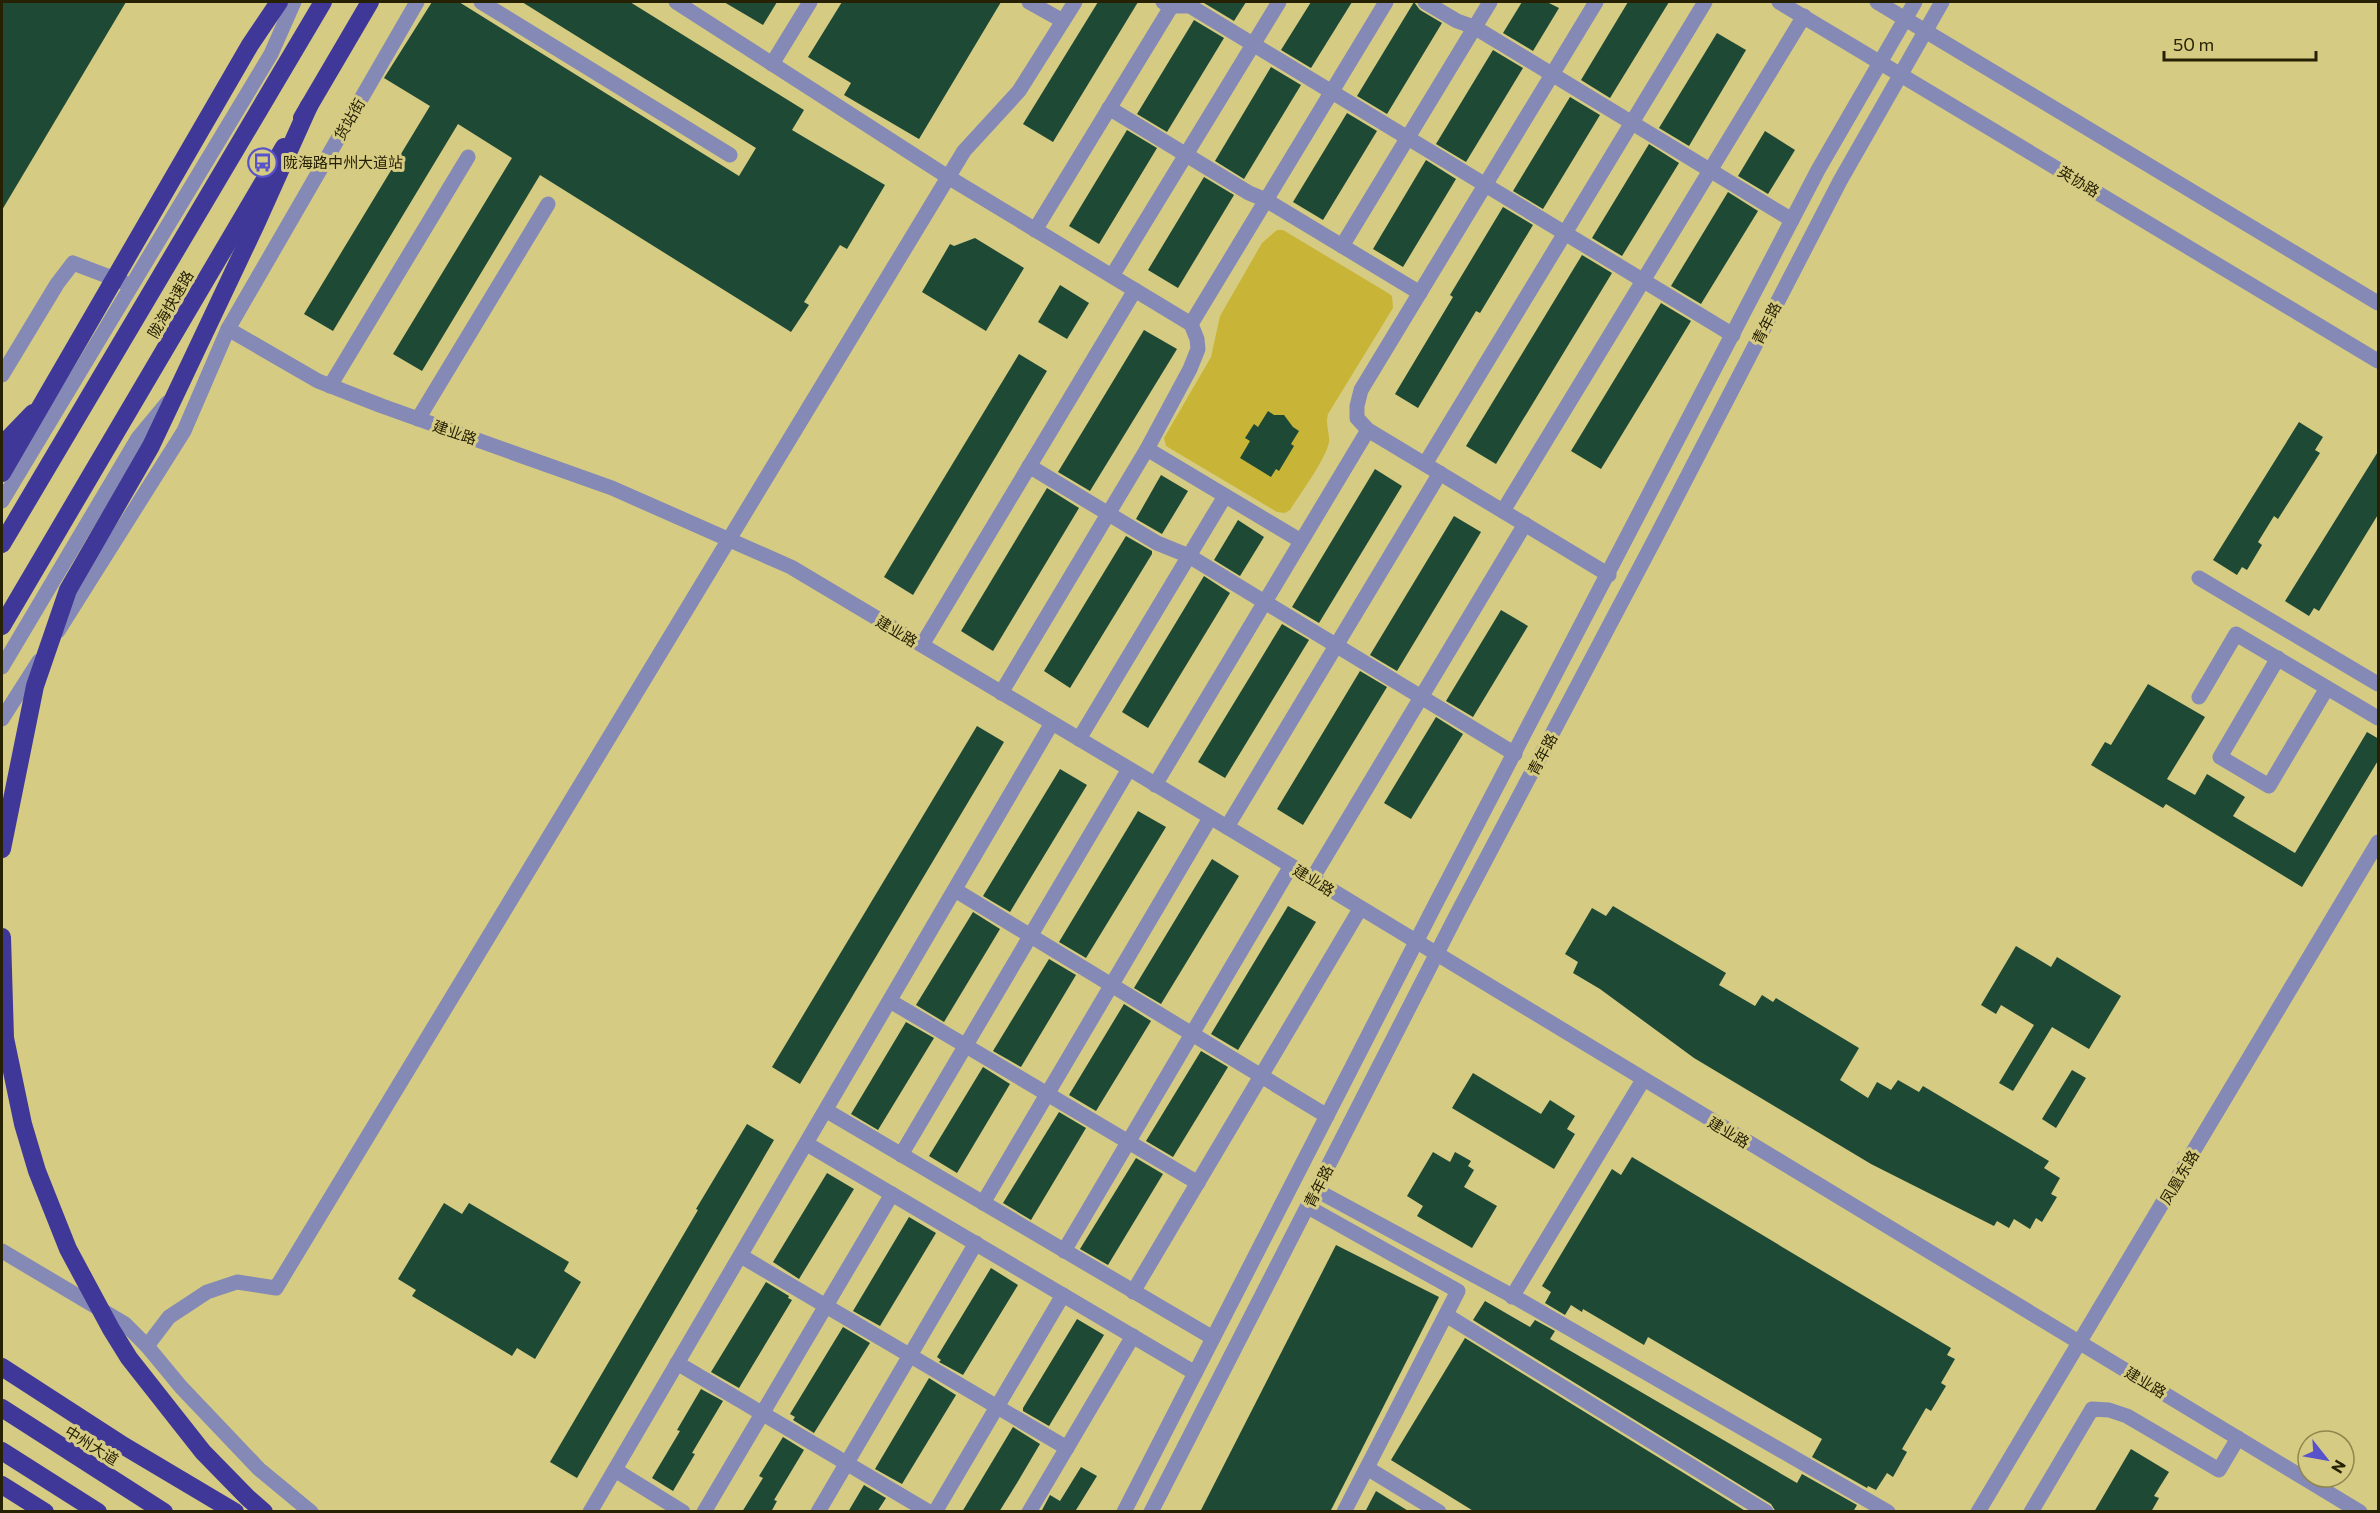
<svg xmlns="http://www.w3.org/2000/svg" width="2380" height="1513" font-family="Commissioner,'Noto Sans SC',sans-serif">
<rect width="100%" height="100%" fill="#d6cb82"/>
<path fill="#c8b538" d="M1277,230H1283L1388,293L1392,296L1393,308L1328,414C1325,426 1330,432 1329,442C1326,459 1300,494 1290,510L1285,513L1277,512L1166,446L1164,438L1211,357L1220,316L1262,243Z"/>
<g fill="#1e4935">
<path d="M2,2H126L2,210Z"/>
<path d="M432,2H459L739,176L756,148L522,2H630L804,110L792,130L885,185L847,249L840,245L804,302L809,305L791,332L540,175L422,371L393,354L512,158L458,124L333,331L304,314L430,106L384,78Z"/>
<path d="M724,2H777L763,25Z"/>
<path d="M842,2H1001L919,139L844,95L851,83L808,57Z"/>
<path d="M1098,2H1138L1053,142L1023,124Z"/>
<path d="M1205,2H1246L1234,21L1204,3Z"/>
<path d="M1311,2H1352L1311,68L1281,50Z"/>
<path d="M1414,2L1420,10L1442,23L1387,114L1357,96Z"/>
<path d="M1522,2H1547L1559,8L1533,51L1503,33Z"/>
<path d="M1628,2H1669L1610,98L1581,80Z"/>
<path d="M1194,20L1224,38L1167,132L1137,114Z"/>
<path d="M1717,33L1746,50L1689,146L1659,128Z"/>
<path d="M1493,50L1523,68L1466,162L1436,144Z"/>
<path d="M1271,67L1301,85L1244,179L1215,161Z"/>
<path d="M1570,97L1600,115L1543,209L1513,191Z"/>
<path d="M1347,113L1377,131L1323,220L1293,202Z"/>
<path d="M1127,130L1157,148L1099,244L1069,226Z"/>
<path d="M1765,131L1795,150L1768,194L1738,176Z"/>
<path d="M1649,144L1679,163L1622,256L1592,238Z"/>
<path d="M1426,160L1456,179L1403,267L1373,249Z"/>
<path d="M1204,177L1234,195L1178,288L1148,270Z"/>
<path d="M1728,192L1758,211L1701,304L1671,286Z"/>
<path d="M1503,207L1533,225L1480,313L1476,311L1418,408L1395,394L1453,297L1450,295Z"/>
<path d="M975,238L1024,268L986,331L922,292L950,244L954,246Z"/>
<path d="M1582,255L1612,273L1496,464L1466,446Z"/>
<path d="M1060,285L1089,303L1067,339L1038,322Z"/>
<path d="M1661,303L1691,321L1601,469L1571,451Z"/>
<path d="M1144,330L1177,349L1090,491L1058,472Z"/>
<path d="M1019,354L1047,371L913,595L884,577Z"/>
<path d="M1268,411L1274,415H1284L1293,427L1299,431L1291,444L1294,446L1279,471L1276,469L1271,477L1240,458L1250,441L1245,438L1254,424L1258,427Z"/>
<path d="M2299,422L2323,437L2315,450L2320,453L2278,519L2274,516L2258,542L2262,545L2247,570L2242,567L2237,575L2213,560Z"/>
<path d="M2379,450V513L2319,611L2314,608L2309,616L2285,601Z"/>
<path d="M1375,469L1402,486L1319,623L1292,607Z"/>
<path d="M1161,475L1188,491L1162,534L1136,519Z"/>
<path d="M1047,488L1079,508L993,651L961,631Z"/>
<path d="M1454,516L1481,532L1397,671L1370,655Z"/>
<path d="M1238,520L1264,537L1240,576L1214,560Z"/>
<path d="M1126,536L1152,551V554L1070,688L1044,671Z"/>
<path d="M1204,576L1230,593L1148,728L1122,712Z"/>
<path d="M1501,610L1528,626L1473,717L1446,701Z"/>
<path d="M1282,624L1309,640L1225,778L1198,762Z"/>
<path d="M1360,671L1387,687L1303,825L1277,809Z"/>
<path d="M2148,684L2205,717L2167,779L2195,795L2207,774L2245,797L2233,816L2295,853L2367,732L2379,739V759L2302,887L2166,804L2163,808L2091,765L2105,742L2111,745Z"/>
<path d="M1436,717L1463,734L1411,819L1384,803Z"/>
<path d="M977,726L1004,742L800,1084L772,1067Z"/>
<path d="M1060,769L1087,785L1010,912L983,896Z"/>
<path d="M1138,811L1166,827L1086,958L1059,942Z"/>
<path d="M1212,859L1239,876L1161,1004L1134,988Z"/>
<path d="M1288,906L1316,922L1238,1050L1211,1034Z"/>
<path d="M1613,906L1726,973L1719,985L1755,1006L1762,995L1773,1002L1776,998L1859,1048L1840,1080L1868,1098L1877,1082L1891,1090L1898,1080L1919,1092L1923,1086L2049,1161L2044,1168L2060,1178L2051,1194L2057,1197L2042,1222L2036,1218L2030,1229L2014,1219L2009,1228L1997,1221L1994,1226L1871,1164L1694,1058L1600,989L1573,973L1578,962L1565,954L1592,908L1606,916Z"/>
<path d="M973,912L1000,929L944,1022L916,1005Z"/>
<path d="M2016,946L2051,967L2057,957L2121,996L2089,1049L2052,1027L2013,1091L1999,1083L2034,1025L2001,1005L1996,1014L1981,1005Z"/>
<path d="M1049,959L1076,975L1021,1067L993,1051Z"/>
<path d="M1124,1004L1151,1021L1096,1111L1069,1095Z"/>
<path d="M906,1022L934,1038L878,1130L851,1114Z"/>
<path d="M1201,1051L1228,1067L1173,1157L1146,1141Z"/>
<path d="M983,1067L1010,1084L957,1173L929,1156Z"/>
<path d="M2072,1070L2086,1078L2056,1128L2042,1119Z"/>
<path d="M1473,1073L1541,1114L1550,1100L1575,1116L1567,1129L1575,1134L1554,1169L1452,1108Z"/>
<path d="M1059,1112L1086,1128L1031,1220L1003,1203Z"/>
<path d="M747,1124L774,1140L577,1478L550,1462L698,1210L696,1209Z"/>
<path d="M1433,1152L1450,1162L1455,1152L1471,1161L1468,1166L1474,1170L1464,1187L1497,1206L1472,1248L1417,1216L1423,1206L1407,1196Z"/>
<path d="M1632,1157L1951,1348L1947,1355L1955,1359L1941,1383L1946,1386L1931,1411L1926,1408L1902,1449L1907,1452L1893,1477L1887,1473L1876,1490L1868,1486L1867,1488L1812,1457L1822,1439L1648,1337L1644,1345L1583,1309L1582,1312L1571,1305L1565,1315L1545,1303L1551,1292L1542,1286L1612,1169L1621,1175Z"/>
<path d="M1136,1158L1163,1174L1108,1265L1080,1249Z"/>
<path d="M827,1173L854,1189L799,1279L773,1262Z"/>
<path d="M444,1203L462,1214L469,1203L569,1262L564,1271L581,1282L535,1359L517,1348L512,1356L412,1296L416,1290L398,1279Z"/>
<path d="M909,1217L936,1233L880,1326L853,1311Z"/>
<path d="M1336,1245L1439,1297L1330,1512H1200Z"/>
<path d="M991,1268L1018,1285L963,1375L939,1362L941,1360L937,1357Z"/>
<path d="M766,1282L789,1296L788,1298L792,1300L739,1388L711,1372Z"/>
<path d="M1485,1301L1530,1327L1535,1320L1555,1331L1550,1339L1797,1483L1802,1474L1857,1505L1853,1512H1776L1771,1504L1473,1320Z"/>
<path d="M1077,1319L1104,1335L1049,1426L1023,1411V1408Z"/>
<path d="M843,1327L870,1343L814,1433L793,1420L795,1417L790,1414Z"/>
<path d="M1465,1338L1747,1512H1475L1391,1460Z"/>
<path d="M929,1378L956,1395L902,1484L875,1469Z"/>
<path d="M701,1389L723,1401L692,1453L695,1454L673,1491L652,1478L680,1431L677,1430Z"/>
<path d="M1013,1427L1040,1444L1017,1483L999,1512H962Z"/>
<path d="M783,1437L804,1450L774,1500L777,1501L771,1512H742L763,1478L759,1476Z"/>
<path d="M2131,1449L2169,1472L2154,1496L2159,1498L2151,1512H2094Z"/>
<path d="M1081,1467L1097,1476L1076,1510L1078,1512H1041L1050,1495L1060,1501Z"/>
<path d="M864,1485L886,1498L877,1512H848Z"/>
<path d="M1376,1491L1410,1512H1365Z"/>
</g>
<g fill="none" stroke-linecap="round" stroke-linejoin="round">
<g stroke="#8589b6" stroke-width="15">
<path d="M481,2L730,155"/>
<path d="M676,2L948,177L1191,324L1197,339L1198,349L1190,369L1147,449L1001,693"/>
<path d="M1029,2L1063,21"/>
<path d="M1163,2L1171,6H1190L1733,335"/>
<path d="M1425,2L1457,21L1474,27L1792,220"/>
<path d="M1596,2L1361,390L1357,406V418L1368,430L1609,575"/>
<path d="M1779,2L2378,361"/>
<path d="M1877,2L2378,303"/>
<path d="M772,64L810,2"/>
<path d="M1109,108L1249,193L1266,200L1420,293"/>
<path d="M1035,230L1174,2"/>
<path d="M1342,246L1490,2"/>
<path d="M1112,276L1279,2"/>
<path d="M1191,324L1386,2"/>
<path d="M228,329L318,381L382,406L612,488L791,567L1252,842L2360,1512"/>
<path d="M2,375L57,284L73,263L123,282"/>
<path d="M330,386L468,157"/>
<path d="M418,419L548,204"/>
<path d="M1147,449L1301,541"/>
<path d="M1425,464L1705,2"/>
<path d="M1029,466L1157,543L1189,556L1515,754"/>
<path d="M2,501L271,54L294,2"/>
<path d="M1503,511L1804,16"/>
<path d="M2199,578L2378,684"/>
<path d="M58,631L184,431L228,329L417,2"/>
<path d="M922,645L1135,290"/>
<path d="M2278,658L2220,757L2269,786L2327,688"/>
<path d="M2,667L138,438L167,403"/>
<path d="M2199,697L2236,634L2378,718"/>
<path d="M2,719L39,661"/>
<path d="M1079,739L1225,496"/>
<path d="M1155,785L1368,430"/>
<path d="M1227,827L1440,473"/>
<path d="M1312,879L1525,524"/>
<path d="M955,890L1327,1116"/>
<path d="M890,1001L1198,1183"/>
<path d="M827,1111L1213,1338"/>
<path d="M807,1144L1195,1373"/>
<path d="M901,1155L1129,769"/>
<path d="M1316,1190L1518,1299L1888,1512"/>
<path d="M983,1203L1210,818"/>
<path d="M1308,1207L1458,1291L1344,1512"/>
<path d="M2,1251L125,1324L147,1346L181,1387L259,1469L311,1512"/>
<path d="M1064,1251L1291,866"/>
<path d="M741,1256L1067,1448"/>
<path d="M1133,1292L1360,909"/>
<path d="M1512,1297L1643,1080"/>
<path d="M1446,1315L1766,1512"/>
<path d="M147,1346L169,1317L207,1292L237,1282L276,1288L964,151L1019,91L1075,2"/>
<path d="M677,1363L929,1512"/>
<path d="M1367,1468L1439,1512"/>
<path d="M615,1470L683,1512"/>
<path d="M590,1512L1052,723"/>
<path d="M704,1512L892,1194"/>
<path d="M818,1512L976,1243"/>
<path d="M935,1512L1063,1295"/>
<path d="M1029,1512L1133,1336"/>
<path d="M1124,1512L1436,903L1818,170L1915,2"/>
<path d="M1151,1512L1457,914L1657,535L1840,181L1942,2"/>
<path d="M1978,1512L2378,842"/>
<path d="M2031,1512L2092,1409L2109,1410L2127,1416L2219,1470L2238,1438"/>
</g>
<g stroke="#3f3898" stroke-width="18">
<path d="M302,118L370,2"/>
<path d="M2,445L33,413"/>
<path d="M2,544L323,2"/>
<path d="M2,626L284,147"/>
<path d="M2,1367L124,1446L235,1512"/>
<path d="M2,1408L164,1512"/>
<path d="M2,1451L98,1512"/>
<path d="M2,1485L45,1512"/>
</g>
<g stroke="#3f3898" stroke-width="18">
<path d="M2,473L250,45L279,2"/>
<path d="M2,849L35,686L68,590L151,446L257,222L309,106"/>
<path d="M2,937L5,1038L23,1124L37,1171L68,1249L111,1329L129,1358L203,1452L248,1498L264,1512"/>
</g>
</g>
<defs>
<symbol id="bus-ring" viewBox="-11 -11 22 22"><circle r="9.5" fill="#d6cb82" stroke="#5953cb" stroke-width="1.5"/><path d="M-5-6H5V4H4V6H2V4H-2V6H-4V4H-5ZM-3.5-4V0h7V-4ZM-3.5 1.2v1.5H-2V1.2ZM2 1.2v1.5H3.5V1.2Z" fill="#5953cb"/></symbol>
</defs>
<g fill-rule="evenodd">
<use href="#bus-ring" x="246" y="146" width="33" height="33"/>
</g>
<g text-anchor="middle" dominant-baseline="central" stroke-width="6" stroke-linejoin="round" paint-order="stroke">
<g font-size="15" fill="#262103" stroke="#d6cb82">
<text transform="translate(349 119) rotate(-60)">货站街</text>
<text transform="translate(2079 181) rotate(31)">英协路</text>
<text transform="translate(170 304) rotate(-60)">陇海快速路</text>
<text transform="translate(1766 323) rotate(-63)">青年路</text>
<text transform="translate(455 432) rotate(19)">建业路</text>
<text transform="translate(897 631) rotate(31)">建业路</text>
<text transform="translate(1542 754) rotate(-62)">青年路</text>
<text transform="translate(1314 880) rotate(32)">建业路</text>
<text transform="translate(1729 1132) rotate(31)">建业路</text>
<text transform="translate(2179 1177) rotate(-59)">凤凰东路</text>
<text transform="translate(1318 1186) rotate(-63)">青年路</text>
<text transform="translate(2146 1382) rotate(31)">建业路</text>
<text transform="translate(92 1445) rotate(32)">中州大道</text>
</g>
<g font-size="15" fill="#262103" stroke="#d6cb82" text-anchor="start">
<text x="283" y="162">陇海路中州大道站</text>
</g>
</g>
<rect width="2380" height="1513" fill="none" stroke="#262103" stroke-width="6"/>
<g transform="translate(2326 1459) rotate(121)"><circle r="28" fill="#d6cb82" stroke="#90874f" stroke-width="1.5"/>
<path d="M0-4.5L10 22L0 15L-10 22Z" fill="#5953cb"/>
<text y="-9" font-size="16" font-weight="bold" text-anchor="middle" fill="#262103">N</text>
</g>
<path d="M2164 51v9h152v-9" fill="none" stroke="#262103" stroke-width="3"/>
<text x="2173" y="51" font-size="18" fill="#262103" stroke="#d6cb82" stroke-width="4.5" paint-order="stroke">50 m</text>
</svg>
